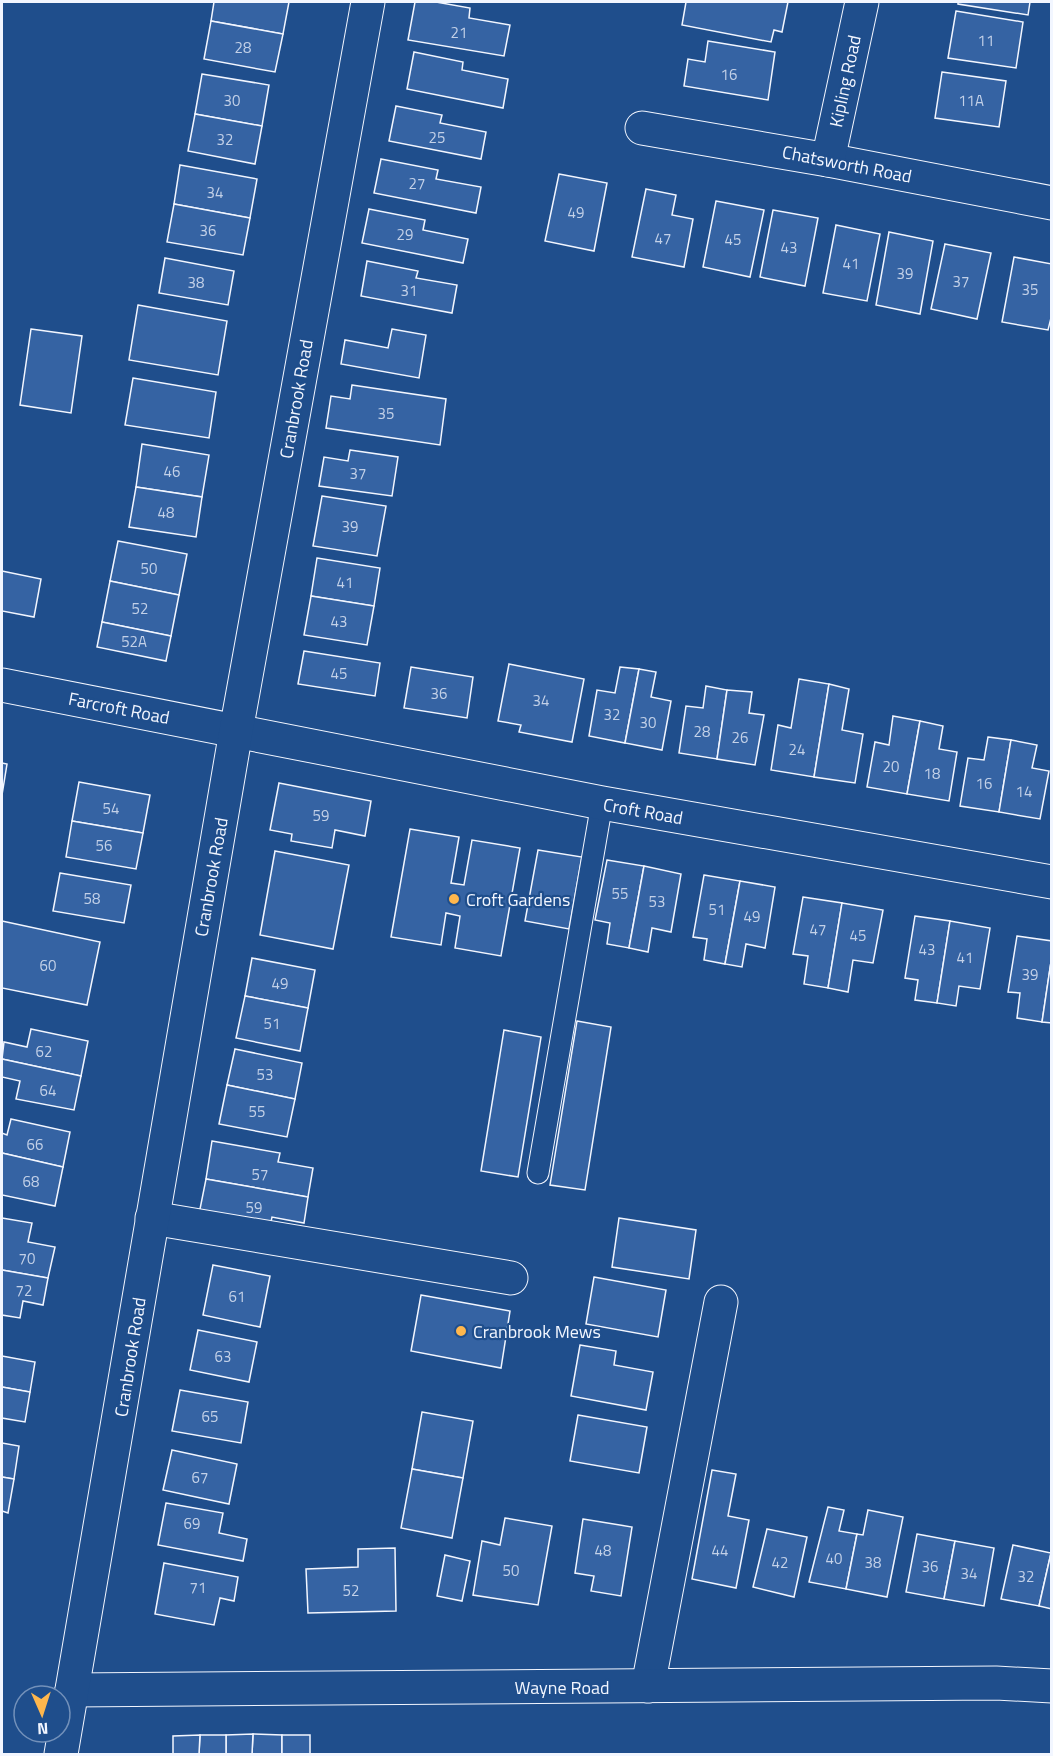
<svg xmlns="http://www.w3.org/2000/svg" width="1053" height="1756" font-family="'Titillium Web',sans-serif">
<rect width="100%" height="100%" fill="#1f4e8c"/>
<g fill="#3563a3" stroke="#f2f6ff" stroke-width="1.5">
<path d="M214,2H289L283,34L211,21Z"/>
<path d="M415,2H436L470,8L469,18L510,25L504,56L408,40Z"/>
<path d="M686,2H788L782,32L774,30L771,42L682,25Z"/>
<path d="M958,2H1030L1028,15L958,4Z"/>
<path d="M956,11L1023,22L1016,68L948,58Z"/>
<path d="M211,21L283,34L275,72L204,59Z"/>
<path d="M708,41L775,52L768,100L684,86L688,59L705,62Z"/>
<path d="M414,52L463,62L462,70L508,79L503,108L407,89Z"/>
<path d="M942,72L1006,81L999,127L935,118Z"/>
<path d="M202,74L269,85L262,126L195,114Z"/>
<path d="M396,106L442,115L440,123L486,132L481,159L389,141Z"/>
<path d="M195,114L262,126L255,164L188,151Z"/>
<path d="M381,159L438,170L436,179L481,187L476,213L374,193Z"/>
<path d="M180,165L257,179L250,218L174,204Z"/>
<path d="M559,174L607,183L594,251L545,241Z"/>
<path d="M646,189L676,195L672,215L693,219L684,267L632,257Z"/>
<path d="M716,201L764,210L750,277L703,267Z"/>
<path d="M174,204L250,218L243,255L167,242Z"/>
<path d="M369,209L425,220L423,230L468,239L463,263L362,243Z"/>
<path d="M773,210L818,218L805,286L760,277Z"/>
<path d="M836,225L880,234L867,301L823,293Z"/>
<path d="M889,232L933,241L920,314L876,305Z"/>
<path d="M945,244L991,253L977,319L931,309Z"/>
<path d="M1014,257L1052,264V314L1048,330L1002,322Z"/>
<path d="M165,258L234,271L228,305L159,293Z"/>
<path d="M367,261L418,271L416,278L457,285L452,313L361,296Z"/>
<path d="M138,305L227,321L218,375L129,360Z"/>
<path d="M31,329L82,336L71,413L20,405Z"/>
<path d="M392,329L426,335L419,378L341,364L345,340L388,348Z"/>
<path d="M133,378L216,392L209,438L125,425Z"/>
<path d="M352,385L446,399L440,445L326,428L331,396L350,399Z"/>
<path d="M142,444L209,455L202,497L136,487Z"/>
<path d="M350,450L398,457L392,496L319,486L324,457L348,461Z"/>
<path d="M136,487L202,497L196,537L129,527Z"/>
<path d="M322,496L386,506L377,556L313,546Z"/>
<path d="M118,541L187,554L179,595L110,581Z"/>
<path d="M317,558L380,568L374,606L311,596Z"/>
<path d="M2,571L41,579L34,617L2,611Z"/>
<path d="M110,581L179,595L171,636L102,622Z"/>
<path d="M311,596L374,606L367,645L304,635Z"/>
<path d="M102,622L171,636L166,661L97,647Z"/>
<path d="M304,651L380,663L375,696L298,684Z"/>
<path d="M509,664L584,679L572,742L519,732L521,725L498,721Z"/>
<path d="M411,667L473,677L467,718L404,708Z"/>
<path d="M620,667L639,669L625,743L589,736L597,690L615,693Z"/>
<path d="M639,669L656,672L651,697L671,701L662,750L625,743Z"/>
<path d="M799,679L829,684L814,777L771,770L778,725L791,728Z"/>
<path d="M829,684L849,689L842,730L863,734L855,783L814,777Z"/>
<path d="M706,686L727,690L717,759L679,753L686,706L703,708Z"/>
<path d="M727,690L752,692L749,713L764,715L755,765L717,759Z"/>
<path d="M893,716L920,721L907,794L867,787L875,742L889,745Z"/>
<path d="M920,721L943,726L939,749L957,752L949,801L907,794Z"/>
<path d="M988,737L1011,740L999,812L960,806L968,758L984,760Z"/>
<path d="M1011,740L1037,745L1032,768L1049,771L1040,819L999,812Z"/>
<path d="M2,763L7,764L2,795Z"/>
<path d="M79,782L150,795L143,833L72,821Z"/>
<path d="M279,783L371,801L365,836L335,830L332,848L291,841L292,834L270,830Z"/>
<path d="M72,821L143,833L136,869L66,857Z"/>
<path d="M410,829L459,837L451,883L464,885L472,840L520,848L501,956L455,948L460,916L446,913L441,945L391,937Z"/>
<path d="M538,850L582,857L569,929L525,921Z"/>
<path d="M275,851L349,865L333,949L260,935Z"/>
<path d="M607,860L644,866L629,948L607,944L610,923L595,920Z"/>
<path d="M644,866L681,874L671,932L652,928L648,952L629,948Z"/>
<path d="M60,873L131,885L124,923L53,911Z"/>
<path d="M704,875L740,881L725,964L704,960L707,939L693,937Z"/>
<path d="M740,881L775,887L765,948L746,944L742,967L725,964Z"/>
<path d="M803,897L842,903L828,988L804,984L808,956L793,954Z"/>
<path d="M842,903L883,910L873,963L853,960L848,992L828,988Z"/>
<path d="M915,916L950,921L937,1003L915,1000L918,980L905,978Z"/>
<path d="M2,921L100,942L87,1005L2,988Z"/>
<path d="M950,921L990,928L980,989L959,986L956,1006L937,1003Z"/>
<path d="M1017,936L1052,941V955L1042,1022L1017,1018L1020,993L1008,992Z"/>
<path d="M1052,955V1023L1042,1022Z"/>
<path d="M252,958L315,970L308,1008L245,996Z"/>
<path d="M245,996L308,1008L300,1051L236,1038Z"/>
<path d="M577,1021L611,1027L585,1190L550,1185Z"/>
<path d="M31,1029L88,1041L81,1076L2,1059L4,1042L27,1047Z"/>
<path d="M504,1030L541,1037L518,1177L481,1171Z"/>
<path d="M235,1049L302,1063L295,1099L227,1085Z"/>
<path d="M2,1059L81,1076L74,1110L16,1099L20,1081L2,1077Z"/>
<path d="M227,1085L295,1099L287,1137L219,1124Z"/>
<path d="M11,1119L70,1132L63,1167L2,1153V1133L7,1135Z"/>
<path d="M212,1141L280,1153L278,1162L313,1168L308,1197L206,1179Z"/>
<path d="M2,1153L63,1167L55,1206L2,1195Z"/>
<path d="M206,1179L308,1197L304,1223L272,1217L269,1231L198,1219Z"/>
<path d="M2,1218L32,1223L28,1242L55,1247L48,1278L2,1270Z"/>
<path d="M619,1218L696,1230L689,1279L612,1267Z"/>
<path d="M213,1265L270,1276L260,1327L203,1315Z"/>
<path d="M2,1270L48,1278L43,1305L23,1301L20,1318L2,1315Z"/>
<path d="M594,1277L666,1290L658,1337L586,1324Z"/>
<path d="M421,1295L510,1311L501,1368L411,1351Z"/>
<path d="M198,1330L257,1342L249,1382L190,1370Z"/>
<path d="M580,1345L616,1351L614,1365L653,1372L646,1410L571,1396Z"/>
<path d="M2,1356L35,1362L30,1392L2,1387Z"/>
<path d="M2,1387L30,1392L25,1422L2,1418Z"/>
<path d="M180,1390L248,1402L241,1443L172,1431Z"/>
<path d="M422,1412L473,1421L463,1478L412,1469Z"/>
<path d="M578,1415L647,1427L639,1473L570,1461Z"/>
<path d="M2,1443L19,1446L14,1479L2,1477Z"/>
<path d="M172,1450L237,1464L229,1504L163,1490Z"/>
<path d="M412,1469L463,1478L452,1538L401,1528Z"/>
<path d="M712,1470L736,1474L728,1516L749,1520L736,1588L692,1579Z"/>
<path d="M2,1477L14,1479L8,1513L2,1511Z"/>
<path d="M166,1503L223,1513L219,1533L247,1539L243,1561L158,1545Z"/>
<path d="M828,1507L844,1510L839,1531L857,1534L846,1589L809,1582Z"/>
<path d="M868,1510L903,1517L887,1597L846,1589L857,1534L863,1535Z"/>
<path d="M505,1518L552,1526L538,1605L473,1595L482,1541L500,1545Z"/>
<path d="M583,1519L632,1527L621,1596L591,1591L594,1576L575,1573Z"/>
<path d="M767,1529L807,1537L794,1597L753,1587Z"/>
<path d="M917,1534L955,1541L944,1599L906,1592Z"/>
<path d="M955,1541L994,1548L984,1606L944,1599Z"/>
<path d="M1013,1545L1051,1553L1039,1606L1001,1599Z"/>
<path d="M395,1548L396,1611L308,1613L306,1569L358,1567V1549Z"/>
<path d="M1051,1553H1052V1609L1039,1606Z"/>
<path d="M445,1555L470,1561L462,1601L437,1596Z"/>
<path d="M164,1563L238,1577L234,1601L220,1598L214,1625L155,1614Z"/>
<path d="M253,1734L282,1735V1754H252Z"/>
<path d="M253,1734L252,1754H226V1735Z"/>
<path d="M200,1735H226V1754H199Z"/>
<path d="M200,1735L199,1754H173V1736Z"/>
<rect x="282" y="1735" width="28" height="19"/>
</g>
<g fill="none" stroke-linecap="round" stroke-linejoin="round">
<defs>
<path id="service" d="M538,1173L602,803"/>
<g id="minor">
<path d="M642,128L828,160L1052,203"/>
<path d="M828,160L862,2"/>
<path d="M2,685L602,803L1052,882"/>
<path d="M152,1218L511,1278"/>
<path d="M648,1686L721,1302"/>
<path d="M72,1690L996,1683L1052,1686"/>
<path d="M61,1754L236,731L368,2"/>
</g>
</defs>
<use href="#service" stroke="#f2f6ff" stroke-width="23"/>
<use href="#minor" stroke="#f2f6ff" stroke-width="35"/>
<use href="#service" stroke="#1f4e8c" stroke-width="21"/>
<use href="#minor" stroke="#1f4e8c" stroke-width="33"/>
</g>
<g fill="#ffb74d" stroke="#1f4e8c" stroke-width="2">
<circle cx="454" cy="899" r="6"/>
<circle cx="461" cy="1331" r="6"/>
</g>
<g text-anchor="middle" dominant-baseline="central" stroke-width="4.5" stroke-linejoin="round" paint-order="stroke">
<g font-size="15" fill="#c3d1e8">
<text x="459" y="32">21</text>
<text x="986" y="40">11</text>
<text x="243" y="47">28</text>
<text x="729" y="74">16</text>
<text x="232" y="100">30</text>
<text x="971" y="100">11A</text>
<text x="437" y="137">25</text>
<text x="225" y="139">32</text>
<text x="417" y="183">27</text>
<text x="215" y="192">34</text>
<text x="576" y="212">49</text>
<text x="208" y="230">36</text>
<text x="405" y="234">29</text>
<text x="663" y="238">47</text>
<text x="733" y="239">45</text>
<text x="789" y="247">43</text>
<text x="851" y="263">41</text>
<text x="905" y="273">39</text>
<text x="961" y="281">37</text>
<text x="196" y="282">38</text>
<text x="1030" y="289">35</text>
<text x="409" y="290">31</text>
<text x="386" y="413">35</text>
<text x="172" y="471">46</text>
<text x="358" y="473">37</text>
<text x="166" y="512">48</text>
<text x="350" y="526">39</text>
<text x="149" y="568">50</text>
<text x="345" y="582">41</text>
<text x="140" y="608">52</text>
<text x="339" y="621">43</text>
<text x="134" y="641">52A</text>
<text x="339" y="673">45</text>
<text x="439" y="693">36</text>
<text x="541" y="700">34</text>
<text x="612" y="714">32</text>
<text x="648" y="722">30</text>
<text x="702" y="731">28</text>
<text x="740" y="737">26</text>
<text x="797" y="749">24</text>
<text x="891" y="766">20</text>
<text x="932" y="773">18</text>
<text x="984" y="783">16</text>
<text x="1024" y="791">14</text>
<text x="111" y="808">54</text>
<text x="321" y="815">59</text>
<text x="104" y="845">56</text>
<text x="620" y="893">55</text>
<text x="92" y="898">58</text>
<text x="657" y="901">53</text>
<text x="717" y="909">51</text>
<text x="752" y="916">49</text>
<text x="818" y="929">47</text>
<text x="858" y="935">45</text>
<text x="927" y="949">43</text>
<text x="965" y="957">41</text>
<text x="48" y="965">60</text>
<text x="1030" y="974">39</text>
<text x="280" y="983">49</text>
<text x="272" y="1023">51</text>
<text x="44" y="1051">62</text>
<text x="265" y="1074">53</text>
<text x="48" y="1090">64</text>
<text x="257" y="1111">55</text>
<text x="35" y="1144">66</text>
<text x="260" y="1174">57</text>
<text x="31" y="1181">68</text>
<text x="254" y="1207">59</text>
<text x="27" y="1258">70</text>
<text x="24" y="1290">72</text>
<text x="237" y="1296">61</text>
<text x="223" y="1356">63</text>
<text x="210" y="1416">65</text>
<text x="200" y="1477">67</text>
<text x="192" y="1523">69</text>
<text x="603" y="1550">48</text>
<text x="720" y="1550">44</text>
<text x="834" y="1558">40</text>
<text x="780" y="1562">42</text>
<text x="873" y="1562">38</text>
<text x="930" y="1566">36</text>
<text x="511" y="1570">50</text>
<text x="969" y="1573">34</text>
<text x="1026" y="1576">32</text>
<text x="198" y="1587">71</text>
<text x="351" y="1590">52</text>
</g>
<g font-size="18" fill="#f2f6ff" stroke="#1f4e8c">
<text transform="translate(845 81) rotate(-78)">Kipling Road</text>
<text transform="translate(847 164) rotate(11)">Chatsworth Road</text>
<text transform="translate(296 399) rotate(-80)">Cranbrook Road</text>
<text transform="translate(119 708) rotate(11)">Farcroft Road</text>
<text transform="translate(643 811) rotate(10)">Croft Road</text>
<text transform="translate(211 877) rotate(-80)">Cranbrook Road</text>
<text transform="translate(130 1357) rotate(-81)">Cranbrook Road</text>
<text x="562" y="1687">Wayne Road</text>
</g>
<g font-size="18" fill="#f2f6ff" stroke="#1f4e8c" text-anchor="start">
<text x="466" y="899">Croft Gardens</text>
<text x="473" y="1331">Cranbrook Mews</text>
</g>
</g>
<rect width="1053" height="1756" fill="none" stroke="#f2f6ff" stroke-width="6"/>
<g transform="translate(42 1714) rotate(177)"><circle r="28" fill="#1f4e8c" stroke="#7391ba" stroke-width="1.5"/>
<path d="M0-4.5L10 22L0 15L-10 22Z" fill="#ffb74d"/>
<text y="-9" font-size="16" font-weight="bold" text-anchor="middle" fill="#f2f6ff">N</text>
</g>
</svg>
